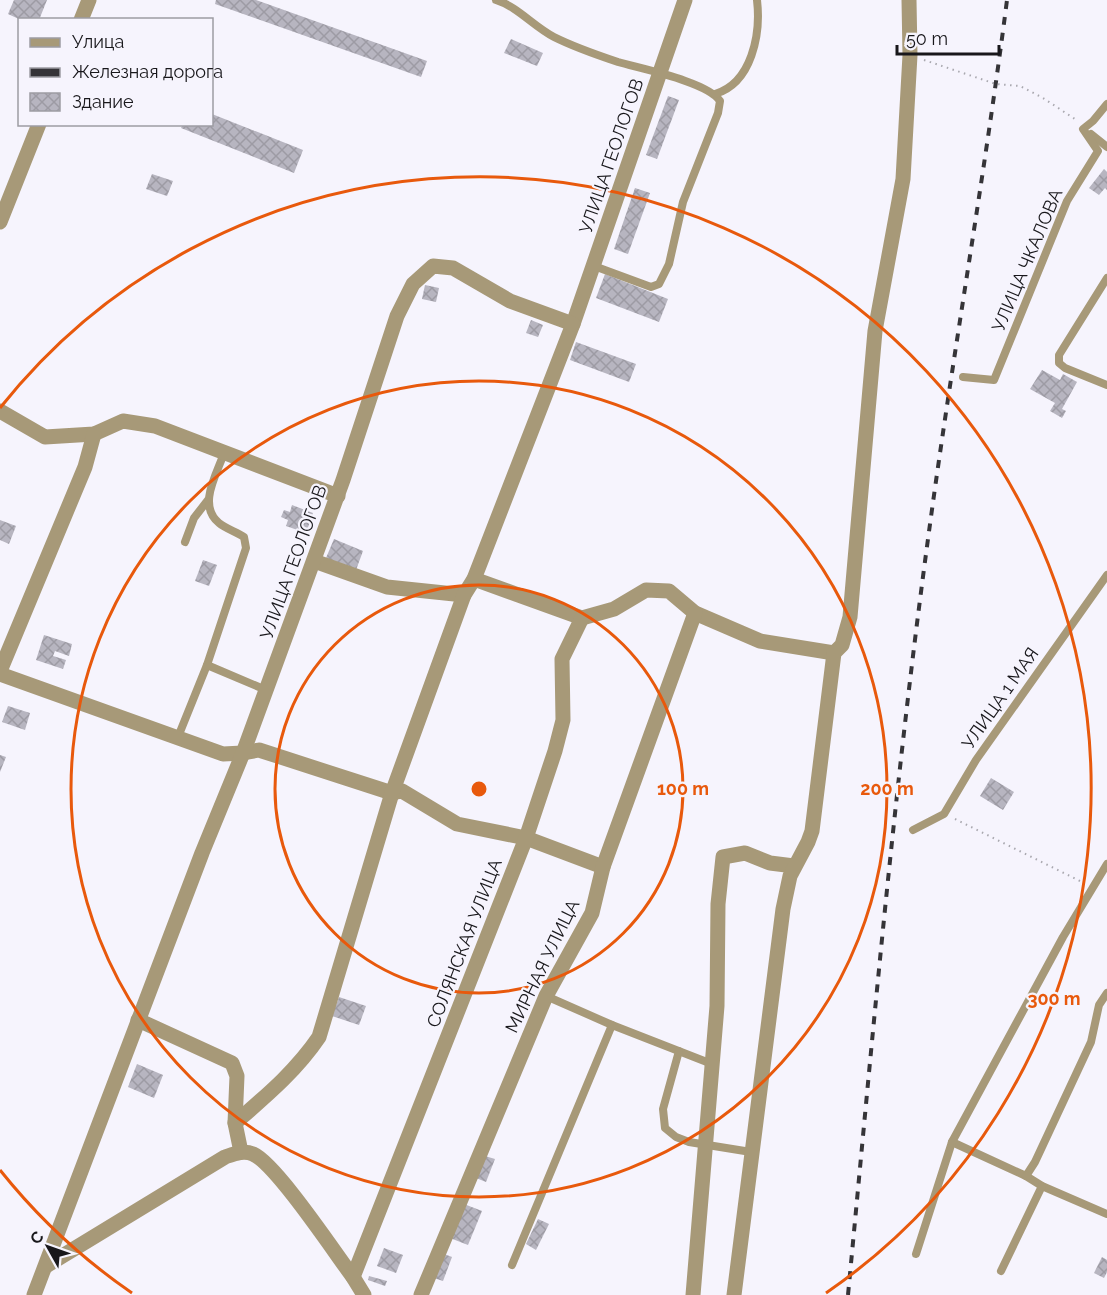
<svg xmlns="http://www.w3.org/2000/svg" width="1107" height="1295" font-family="Raleway,sans-serif">
<defs>
<pattern id="building-cross-hatch" width="8" height="8" patternUnits="userSpaceOnUse" patternTransform="scale(1.5)"><rect width="8" height="8" fill="#b7b5c0"/><path d="M0 0l8 8M0 8l8-8" fill="none" stroke="#9d9ba4"/></pattern>
</defs>
<rect width="100%" height="100%" fill="#f6f4fd"/>
<g fill="url(#building-cross-hatch)">
<path d="M14,0H47L39,20H21L8,14Z"/>
<path d="M216,0H256L427,61L421,77L215,4Z"/>
<path d="M511,39L543,53L537,66L504,53Z"/>
<path d="M668,96L679,100L657,159L646,155Z"/>
<path d="M212,114L303,150L294,173L181,128L183,124H212Z"/>
<path d="M1104,169L1107,172V190L1105,188L1099,195L1089,188Z"/>
<path d="M152,174L173,181L167,196L146,189Z"/>
<path d="M635,188L650,193L628,254L614,249Z"/>
<path d="M605,274L668,299L659,322L596,298Z"/>
<path d="M425,285L439,288L436,302L422,299Z"/>
<path d="M531,320L543,325L538,337L526,333Z"/>
<path d="M576,342L636,364L629,382L570,360Z"/>
<path d="M1042,370L1060,380L1063,374L1077,382L1062,409L1066,411L1062,418L1050,411L1055,403L1030,389Z"/>
<path d="M292,505L313,513L306,533L286,526L288,520L281,517L284,510L290,512Z"/>
<path d="M0,520L16,526L9,544L0,540Z"/>
<path d="M334,539L363,551L356,570L326,558Z"/>
<path d="M203,560L217,565L209,586L195,581Z"/>
<path d="M44,635L72,644L69,656L55,651L53,656L66,660L63,669L36,660Z"/>
<path d="M8,706L30,713L25,730L2,722Z"/>
<path d="M0,755L6,757L0,772Z"/>
<path d="M991,778L1014,792L1003,810L980,796Z"/>
<path d="M339,997L366,1006L359,1025L332,1016Z"/>
<path d="M137,1064L163,1075L154,1098L128,1087Z"/>
<path d="M485,1156L495,1159L486,1182L476,1178Z"/>
<path d="M464,1204L482,1211L468,1245L450,1238Z"/>
<path d="M538,1219L549,1224L536,1250L526,1244Z"/>
<path d="M384,1248L403,1255L396,1273L377,1266Z"/>
<path d="M439,1252L452,1257L443,1281L431,1277Z"/>
<path d="M1102,1257L1107,1260V1272L1104,1278L1094,1273Z"/>
<path d="M369,1276L387,1281L385,1286L368,1280Z"/>
</g>
<g fill="none" stroke-linecap="round" stroke-linejoin="round">
<g stroke="#a9a8af" stroke-width="2" stroke-dasharray="1.5 4.5" stroke-linecap="butt">
<path d="M924,60L996,84L1020,86L1043,98L1078,121"/>
<path d="M955,819L1084,883"/>
</g>
<g stroke="#a79978" stroke-width="8">
<path d="M496,0C518,7 533,26 554,37C574,47 597,55 618,62C642,69 708,82 720,101L718,113L683,202L669,264L659,284L651,287L594,266"/>
<path d="M715,94C752,83 761,34 757,0"/>
<path d="M1091,134L1107,147"/>
<path d="M1107,278L1059,355V363L1065,368L1107,385"/>
<path d="M963,377L994,380L1067,201L1098,151L1083,129L1093,121L1107,104"/>
<path d="M185,542L194,518L208,500"/>
<path d="M207,665L266,690"/>
<path d="M178,737L207,665L246,548L244,537C237,532 226,529 219,523C197,505 217,474 224,453"/>
<path d="M913,830L944,814L976,760L1107,575"/>
<path d="M546,996L612,1025L712,1064"/>
<path d="M679,1051L663,1109L665,1128L676,1137L689,1142L751,1152"/>
<path d="M952,1142L1026,1176L1035,1162L1091,1042L1099,1005L1107,993"/>
<path d="M1026,1176L1042,1186L1107,1214"/>
<path d="M916,1254L952,1142L1063,937L1107,864"/>
<path d="M512,1265L612,1025"/>
<path d="M1001,1271L1042,1186"/>
</g>
<g stroke="#a79978" stroke-width="15">
<path d="M81,20L89,0"/>
<path d="M0,222L39,124"/>
<path d="M0,411L45,437L94,434L123,421L155,426L338,496"/>
<path d="M314,561L387,587L464,595"/>
<path d="M474,579L582,618L614,609L646,590L669,591L695,613L760,641L834,653"/>
<path d="M0,671L85,467L94,434"/>
<path d="M0,674L223,754L243,753L259,750L392,793L402,791L457,824L526,838L603,867"/>
<path d="M138,1020L232,1063L237,1076L235,1123L241,1152"/>
<path d="M235,1123C266,1096 296,1071 319,1037L392,793L464,595L474,579L573,324L685,0"/>
<path d="M46,1266L225,1157C234,1154 243,1150 253,1154C276,1164 335,1253 353,1277L364,1295"/>
<path d="M353,1277L526,838L555,751L563,720L562,659L582,618"/>
<path d="M34,1295L202,853L243,753L343,480L397,316L413,284L433,266L453,268L510,301L573,324"/>
<path d="M421,1295L546,996L592,913L603,867L695,613"/>
<path d="M693,1295L717,1006L718,904L723,857L745,853L770,863L794,866"/>
<path d="M734,1295L783,909L790,876L808,842L812,831L834,653L842,645L850,617L875,331L903,179L910,55L909,0"/>
</g>
<path stroke="#353438" stroke-width="4" stroke-dasharray="8 8" stroke-linecap="butt" d="M848,1295C872,1043 894,790 928,539C952,359 984,180 1007,0"/>
</g>
<g fill="none" stroke="#e8590c" stroke-width="3">
<circle cx="479" cy="789" r="204"/>
<circle cx="479" cy="789" r="408"/>
<path d="M132 1293A612 612 0 0 1 0 1170M0 408A612 612 0 1 1 826 1293"/>
</g>
<g text-anchor="middle" dominant-baseline="central" stroke-width="4.5" stroke-linejoin="round" paint-order="stroke">
<g font-size="18" fill="#18171b" stroke="#f6f4fd">
<text transform="translate(611 156) rotate(-71)">УЛИЦА ГЕОЛОГОВ</text>
<text transform="translate(1027 260) rotate(-67)">УЛИЦА ЧКАЛОВА</text>
<text transform="translate(293 562) rotate(-70)">УЛИЦА ГЕОЛОГОВ</text>
<text transform="translate(1000 698) rotate(-55)">УЛИЦА 1 МАЯ</text>
<text transform="translate(464 943) rotate(-69)">СОЛЯНСКАЯ УЛИЦА</text>
<text transform="translate(542 966) rotate(-64)">МИРНАЯ УЛИЦА</text>
</g>
</g>
<circle cx="479" cy="789" r="9" fill="#e8590c" stroke="#f6f4fd" stroke-width="3"/>
<g font-size="18" text-anchor="middle" font-weight="bold" fill="#e8590c" stroke="#f6f4fd" stroke-width="4.5" stroke-linejoin="round" paint-order="stroke">
<text x="683" y="795">100 m</text>
<text x="887" y="795">200 m</text>
<text x="1054" y="1005">300 m</text>
</g>
<rect x="18" y="18" width="195" height="108" fill="#f6f4fd" stroke="#9d9ca3" stroke-width="1.5"/>
<rect x="30" y="38" width="30" height="9" fill="#a79978" stroke="#9d9ca3" stroke-width="1.5"/>
<text x="72" y="48" font-size="18" fill="#18171b">Улица</text>
<rect x="30" y="68" width="30" height="9" fill="#353438" stroke="#9d9ca3" stroke-width="1.5"/>
<text x="72" y="78" font-size="18" fill="#18171b">Железная дорога</text>
<rect x="30" y="93" width="30" height="18" fill="url(#building-cross-hatch)" stroke="#9d9ca3" stroke-width="1.5"/>
<text x="72" y="108" font-size="18" fill="#18171b">Здание</text>
<g transform="translate(48 1247) rotate(310)" stroke="#f6f4fd" stroke-width="4.5" paint-order="stroke">
<path d="M0-4.5L10 22L0 15L-10 22Z" fill="#18171b"/>
<text y="-9" font-size="16" font-weight="bold" text-anchor="middle" fill="#18171b">С</text>
</g>
<path d="M897 45v9h102v-9" fill="none" stroke="#18171b" stroke-width="3"/>
<text x="906" y="45" font-size="18" fill="#18171b" stroke="#f6f4fd" stroke-width="4.5" paint-order="stroke">50 m</text>
</svg>
